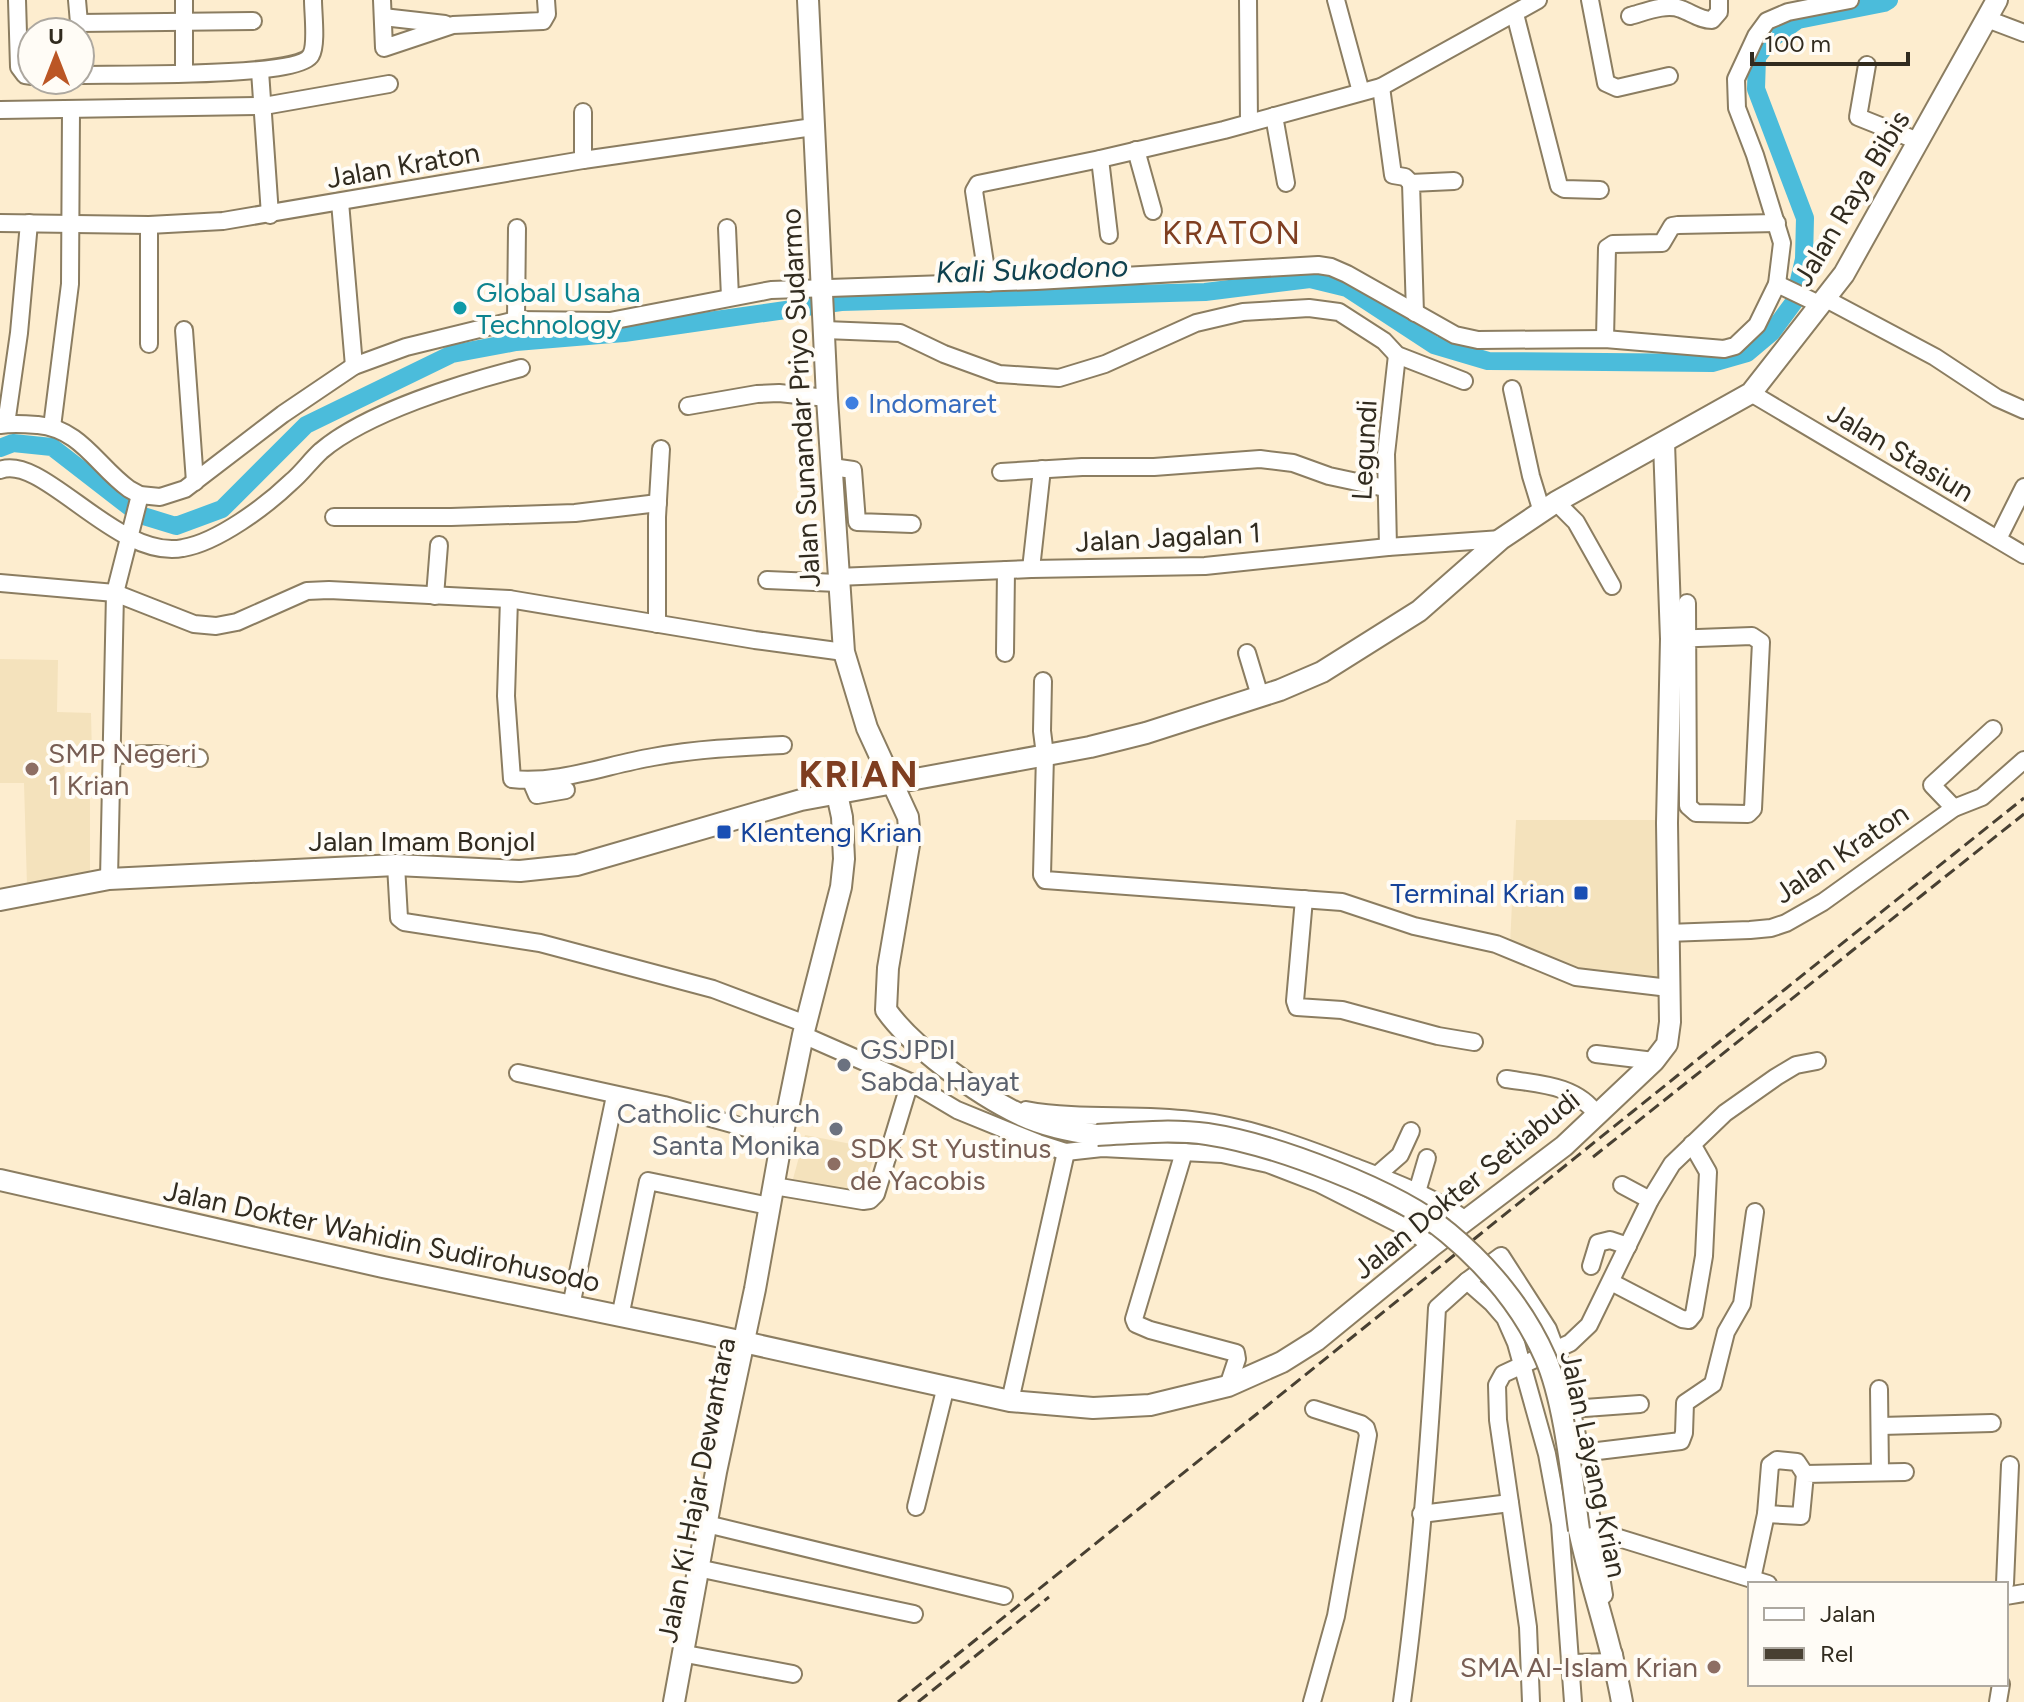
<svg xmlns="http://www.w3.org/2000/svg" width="2024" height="1702" font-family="Figtree,sans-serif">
<rect width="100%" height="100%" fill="#fdedcf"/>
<g fill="#f4e2bc">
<path d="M0,659L58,660L57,712L91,713L92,756H64L65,783L90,784V878L27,886L24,783H0Z"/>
<path d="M1516,820H1657L1659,987L1598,981L1510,945Z"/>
<path d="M805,1135L877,1149L861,1194L793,1179Z"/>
</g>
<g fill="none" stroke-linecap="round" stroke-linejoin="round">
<path stroke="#4bbcdb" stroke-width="18" d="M0,448L13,443L52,447L140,515L176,526L222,509L306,425L452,354L516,342L624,333L841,302L1205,292L1310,279L1347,288L1434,345L1488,361L1712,363L1747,353L1772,332L1794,302L1804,259L1805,218L1756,89L1757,57L1770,40L1798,20L1884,3L1889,0"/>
<defs>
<g id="minor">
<path d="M17,0L19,67L25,75L32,76"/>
<path d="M77,0L79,23L253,21"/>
<path d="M184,0V73"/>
<path d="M382,0L384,48L453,25L543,21L547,14L546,0"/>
<path d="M1248,0L1249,123"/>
<path d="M1336,0L1361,92"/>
<path d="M1590,0L1606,83L1617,88L1669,76"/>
<path d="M1515,14L1559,186L1564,189L1600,190"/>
<path d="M1630,16C1645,12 1666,3 1681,9C1692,13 1700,20 1712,20L1719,12V0"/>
<path d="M383,17L445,24"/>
<path d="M1987,19L2024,33"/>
<path d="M1867,65L1858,117L1918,141"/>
<path d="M260,71L270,215"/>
<path d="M80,75C113,74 300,78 311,55C317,45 313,13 313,0"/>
<path d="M1381,87L1393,175L1405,177L1411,183"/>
<path d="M0,110L264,106L389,84"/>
<path d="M583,112V160"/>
<path d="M1274,116L1286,183"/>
<path d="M1136,150L1153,211"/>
<path d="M1100,159L1109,235"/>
<path d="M340,202L354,366"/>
<path d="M0,223L149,225L223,221L583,160L813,127"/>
<path d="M149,225V344"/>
<path d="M727,228L730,297"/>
<path d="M988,283L974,191L978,184L1100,159L1224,130L1381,87L1538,0"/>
<path d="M1777,284L1821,305"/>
<path d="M1826,299L1935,357L1997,398L2024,410"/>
<path d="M1415,313L1411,183L1454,181"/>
<path d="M516,320L517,228"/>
<path d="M184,330L195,482"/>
<path d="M825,330L900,333L944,354L999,374L1059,378L1105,364L1196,323L1243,312L1309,308L1339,312L1384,341L1397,355L1464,381"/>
<path d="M1605,339L1607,248L1613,244L1662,243L1672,226L1678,225L1777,223"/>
<path d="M1512,389L1531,476L1542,512"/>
<path d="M1751,393L2024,555"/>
<path d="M688,406L757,394L779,393L827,398"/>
<path d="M6,424L19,333L29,223"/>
<path d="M0,425C13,423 25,424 38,425C81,429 97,466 129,489L140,495L160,497L185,489L283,414L354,366L406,347L516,320L610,321L771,290L1036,281L1318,265L1331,267L1347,274L1455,335L1478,340L1605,339L1724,349L1735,346L1757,325L1777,284L1782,243L1755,155L1737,108L1736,79L1756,36L1767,21L1788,12L1850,0"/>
<path d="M52,427L70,284L71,110"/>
<path d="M832,467L853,470L857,522L912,524"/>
<path d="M0,470C43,453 117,561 183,548C218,542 266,506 291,482C302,473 310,461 321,451C367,412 463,383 521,368"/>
<path d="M1001,472L1082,467H1154L1260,459L1293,463L1329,476L1385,488"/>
<path d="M1556,502L1576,522L1612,586"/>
<path d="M334,517H451L575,513L658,503"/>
<path d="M1998,539L2024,487"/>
<path d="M1388,547L1386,454L1397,355"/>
<path d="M1031,569L1042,469"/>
<path d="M837,577L1031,569L1205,566L1388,547L1501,539"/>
<path d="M767,580L838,583"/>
<path d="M0,583L115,593L194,624L216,626L237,622L307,591L329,590L509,599L755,640L844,652"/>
<path d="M435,596L439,545"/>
<path d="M509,599L506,696L512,779C559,784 606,765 653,757C696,749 739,747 783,745"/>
<path d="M657,624V517L661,449"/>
<path d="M1671,639L1752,636L1761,642L1753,809L1748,814L1696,813L1688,806L1687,603"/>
<path d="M1005,653L1006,570"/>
<path d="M1247,653L1260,696"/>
<path d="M1043,681L1042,731L1045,755L1042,875L1045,880L1342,902L1414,926L1496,944L1576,977L1669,988"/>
<path d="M111,755L156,754L199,758"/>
<path d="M531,781L537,795L566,790"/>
<path d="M1954,808L1932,785L1993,729"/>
<path d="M396,865L399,918L404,922L540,943L713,989L806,1024"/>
<path d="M109,879L115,593L140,495"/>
<path d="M1304,899L1295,1001L1297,1007L1342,1010L1438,1036L1474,1042"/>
<path d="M1667,933L1750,930L1771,928L1786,923L1823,902L1954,808L1982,797L2024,760"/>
<path d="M803,1035L910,1082L957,1110L1038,1143L1066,1152L1102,1148L1222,1154L1268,1164L1320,1184L1409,1229L1432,1246"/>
<path d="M1596,1054L1654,1061"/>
<path d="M518,1073L664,1105L782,1138"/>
<path d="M1506,1079C1539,1084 1577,1085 1597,1115"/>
<path d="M1026,1110C1080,1120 1136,1113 1191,1120C1247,1126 1298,1145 1350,1165C1391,1181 1431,1195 1467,1221"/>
<path d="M1184,1152L1134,1319L1136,1324L1150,1330L1236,1353L1237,1359L1228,1386"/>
<path d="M1377,1175L1400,1155L1411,1131"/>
<path d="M1622,1185L1650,1200"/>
<path d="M774,1186L863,1201L870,1200L876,1194L910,1082"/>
<path d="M1417,1192L1427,1158"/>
<path d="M1591,1266L1598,1243L1610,1240L1628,1246"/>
<path d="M1467,1281L1492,1303L1505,1318L1516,1343L1547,1454L1560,1524L1573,1702"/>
<path d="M1611,1282L1682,1319L1689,1320L1694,1314L1704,1256L1708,1172L1692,1144"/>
<path d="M571,1306L615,1096"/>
<path d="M620,1317L648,1181L769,1206"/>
<path d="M1879,1389L1880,1472"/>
<path d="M1010,1401L1066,1152"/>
<path d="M1571,1409L1640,1404"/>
<path d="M1881,1426L1992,1423"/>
<path d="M1581,1453L1681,1441L1684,1433L1685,1403L1713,1384L1726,1332L1742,1304L1755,1212"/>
<path d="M916,1507L946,1386"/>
<path d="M1421,1514L1510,1503"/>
<path d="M1766,1514L1801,1516L1805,1474L1905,1472"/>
<path d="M715,1526L1004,1596"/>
<path d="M1593,1530L1768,1584"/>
<path d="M707,1570L914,1614"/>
<path d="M1752,1579L1766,1514L1770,1465L1777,1460L1797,1462L1805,1474"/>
<path d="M2005,1584L2010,1465"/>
<path d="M2006,1596L2024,1593"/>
<path d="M691,1655L793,1674"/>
<path d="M1570,1663L1615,1662L1614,1654"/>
<path d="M1312,1702L1336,1616L1368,1435L1366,1428L1361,1424L1314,1409"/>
<path d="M1402,1702C1420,1572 1430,1439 1437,1308L1467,1281L1501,1256L1548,1329L1561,1364L1581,1453L1604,1595"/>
<path d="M1531,1702L1528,1627L1498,1420L1497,1385L1503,1374L1570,1343L1589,1325L1650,1200L1672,1164L1725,1113L1776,1077L1796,1065L1817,1061"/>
<path d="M1998,1702L2001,1684"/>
</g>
<g id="major">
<path d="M808,0L827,398L844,652L867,728L908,817L910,839L888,968L886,1010C912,1047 977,1094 1019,1114C1044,1126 1070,1131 1097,1135"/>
<path d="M0,900L109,879L396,865L520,871L577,865L801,800L1090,747L1146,733L1280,690L1322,672L1419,611L1501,539L1556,502L1751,393L1844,274L1997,0"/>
<path d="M0,1180L383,1267L698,1332L1010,1401L1093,1408L1150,1405L1228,1386L1282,1362L1317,1340L1432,1246L1564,1146L1654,1061L1667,1044L1670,1022L1667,823L1671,639L1664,443"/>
<path d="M1579,1530C1591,1588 1612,1644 1622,1702"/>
<path d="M674,1702L716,1472L755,1289L782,1138L803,1035L841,887L844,859L842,817L837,794"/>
</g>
</defs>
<use href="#minor" stroke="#8b7d61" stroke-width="20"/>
<use href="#major" stroke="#8b7d61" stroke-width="24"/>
<use href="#minor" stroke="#fff" stroke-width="16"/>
<use href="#major" stroke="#fff" stroke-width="20"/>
<g stroke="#484032" stroke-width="3" stroke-dasharray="12 6" stroke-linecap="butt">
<path d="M1593,1157L2024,814"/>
<path d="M898,1702C1274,1401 1648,1098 2024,798"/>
<path d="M918,1702L1049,1597"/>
</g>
<defs>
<path id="major-bridge" d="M1097,1135C1133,1133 1171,1129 1207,1134C1273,1144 1397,1190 1448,1233C1488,1266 1524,1309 1545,1357C1565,1402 1572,1480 1579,1530"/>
</defs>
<use href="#major-bridge" stroke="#8b7d61" stroke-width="24" stroke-linecap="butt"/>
<use href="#major-bridge" stroke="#fff" stroke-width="20"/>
</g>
<circle fill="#0f9aa8" stroke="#fffcf6" stroke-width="3" cx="460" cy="308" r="8"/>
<circle fill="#3f7fe0" stroke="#fffcf6" stroke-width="3" cx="852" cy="403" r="8"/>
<g fill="#8d6e63" stroke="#fffcf6" stroke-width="3">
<circle cx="32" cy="769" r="8"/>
<circle cx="834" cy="1164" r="8"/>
<circle cx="1714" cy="1667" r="8"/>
</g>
<g fill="#1a4fb4" stroke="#fffcf6" stroke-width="3">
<rect x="716" y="824" width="16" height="16" rx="4"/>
<rect x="1573" y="885" width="16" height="16" rx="4"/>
</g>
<g fill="#6b7280" stroke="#fffcf6" stroke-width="3">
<circle cx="844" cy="1065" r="8"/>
<circle cx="836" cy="1129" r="8"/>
</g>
<g text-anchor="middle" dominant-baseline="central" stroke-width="8" stroke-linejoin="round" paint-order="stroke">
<g font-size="28" fill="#312b1f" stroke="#fffcf6">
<text transform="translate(403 165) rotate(-10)">Jalan Kraton</text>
<text transform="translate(1851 198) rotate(-59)">Jalan Raya Bibis</text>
<text transform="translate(800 398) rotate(-93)">Jalan Sunandar Priyo Sudarmo</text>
<text transform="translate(1364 450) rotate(-87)">Legundi</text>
<text transform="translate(1901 452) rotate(31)">Jalan Stasiun</text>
<text transform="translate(1168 537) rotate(-3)">Jalan Jagalan 1</text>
<text x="422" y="841">Jalan Imam Bonjol</text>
<text transform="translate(1841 853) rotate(-34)">Jalan Kraton</text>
<text transform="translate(1466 1184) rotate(-39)">Jalan Dokter Setiabudi</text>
<text transform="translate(382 1236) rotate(12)">Jalan Dokter Wahidin Sudirohusodo</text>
<text transform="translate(1594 1464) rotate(78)">Jalan Layang Krian</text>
<text transform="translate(696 1490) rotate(-79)">Jalan Ki Hajar Dewantara</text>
</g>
<g font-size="28" fill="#0d838f" stroke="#fffcf6" text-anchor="start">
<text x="476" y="292">Global Usaha<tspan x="476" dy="32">Technology</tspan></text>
</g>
<g font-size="28" fill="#366cbe" stroke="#fffcf6" text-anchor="start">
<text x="868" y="403">Indomaret</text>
</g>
<g font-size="28" fill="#785e54" stroke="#fffcf6" text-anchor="start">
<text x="48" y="753">SMP Negeri<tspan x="48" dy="32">1 Krian</tspan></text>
<text x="850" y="1148">SDK St Yustinus<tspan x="850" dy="32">de Yacobis</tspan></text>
<text x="1698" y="1667" text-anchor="end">SMA Al-Islam Krian</text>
</g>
<g font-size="28" fill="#164399" stroke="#fffcf6" text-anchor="start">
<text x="740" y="832">Klenteng Krian</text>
<text x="1565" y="893" text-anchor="end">Terminal Krian</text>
</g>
<g font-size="28" fill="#5b616d" stroke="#fffcf6" text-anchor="start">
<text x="860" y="1049">GSJPDI<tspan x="860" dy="32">Sabda Hayat</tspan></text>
<text x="820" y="1113" text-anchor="end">Catholic Church<tspan x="820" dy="32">Santa Monika</tspan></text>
</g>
<g font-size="30" font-style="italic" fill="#10424f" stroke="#fffcf6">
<text transform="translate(1032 269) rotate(-2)">Kali Sukodono</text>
</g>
<g font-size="32" letter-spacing="2" fill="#7f3e20" stroke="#fffcf6">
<text x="1232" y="233">KRATON</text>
</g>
<g font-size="36" font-weight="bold" letter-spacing="2" fill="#7f3e20" stroke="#fffcf6">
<text x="859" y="774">KRIAN</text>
</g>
</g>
<rect x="1748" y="1582" width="260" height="104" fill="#fffcf6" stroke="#ada8a0" stroke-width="2"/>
<rect x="1764" y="1608" width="40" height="12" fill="#ffffff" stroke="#ada8a0" stroke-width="2"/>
<text x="1820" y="1622" font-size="24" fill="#312b1f">Jalan</text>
<rect x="1764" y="1648" width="40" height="12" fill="#484032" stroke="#ada8a0" stroke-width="2"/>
<text x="1820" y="1662" font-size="24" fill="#312b1f">Rel</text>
<g transform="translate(56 56)"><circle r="38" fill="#fffcf6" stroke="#ada8a0" stroke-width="2"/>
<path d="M0-6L14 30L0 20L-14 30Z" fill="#bb5625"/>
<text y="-12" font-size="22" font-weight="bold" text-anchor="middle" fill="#312b1f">U</text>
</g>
<path d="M1752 52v12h156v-12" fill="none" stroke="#312b1f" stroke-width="4"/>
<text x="1764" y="52" font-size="24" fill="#312b1f" stroke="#fffcf6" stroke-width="6" paint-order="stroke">100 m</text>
</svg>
